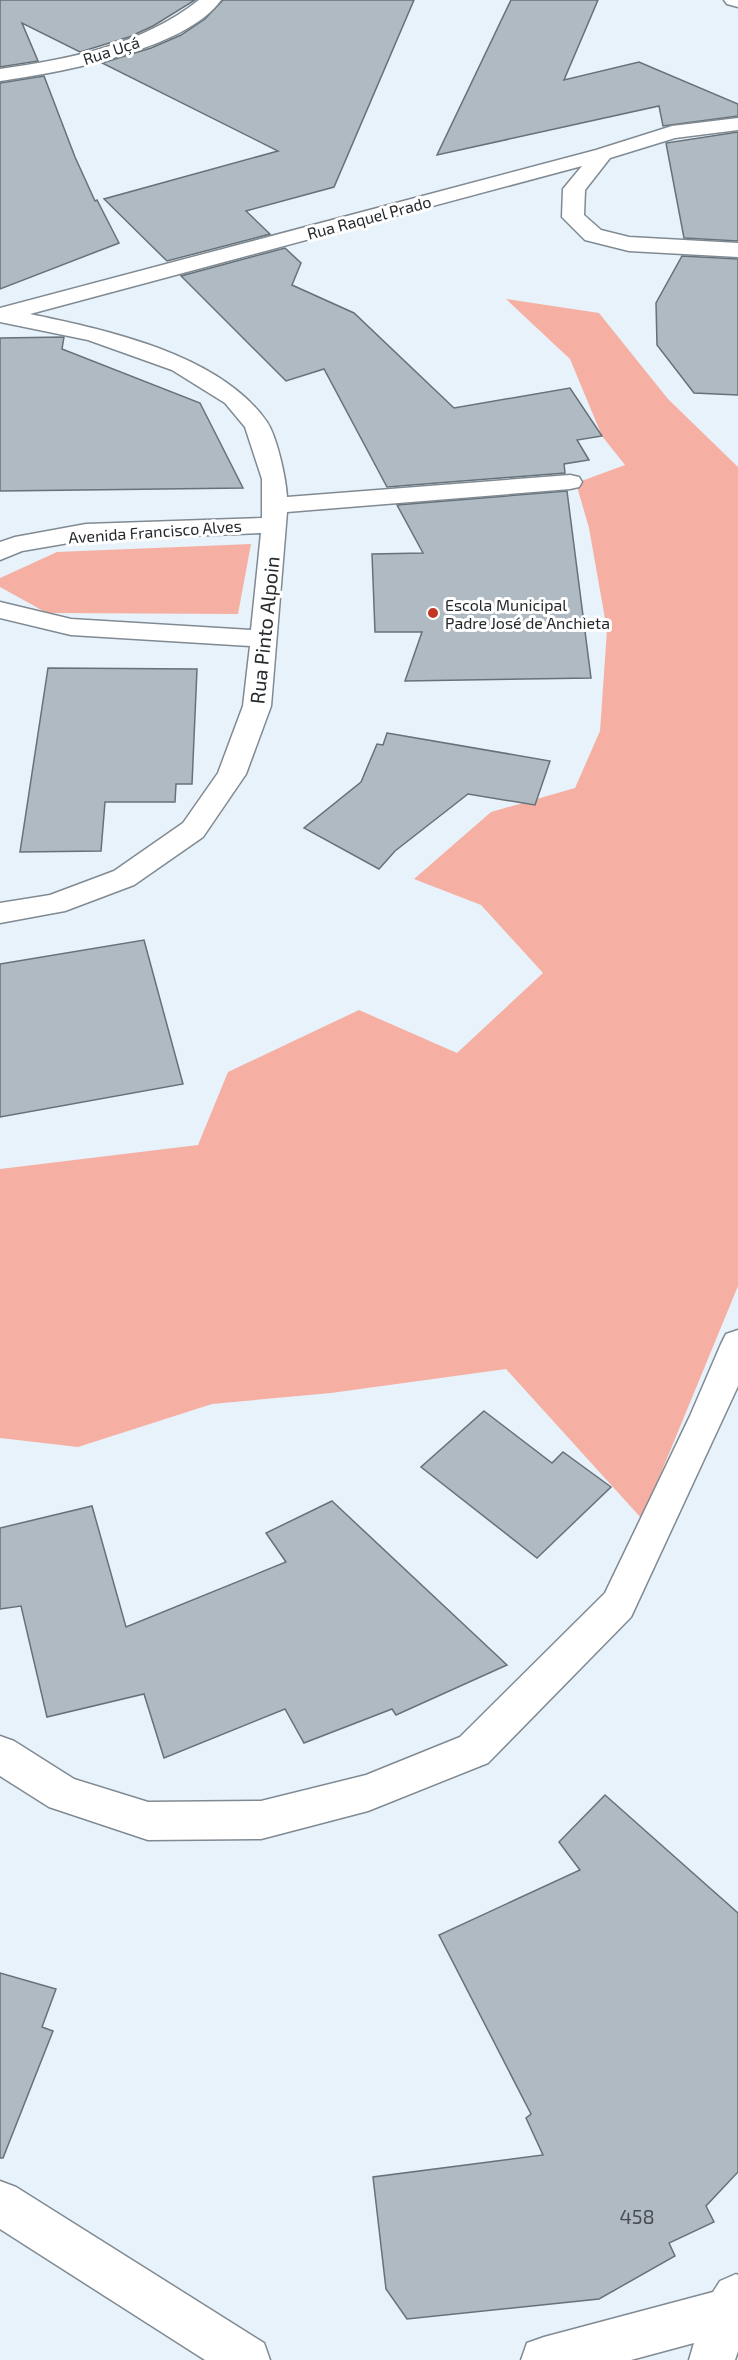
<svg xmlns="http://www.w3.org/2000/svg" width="738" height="2360" font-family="'Exo 2',sans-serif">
<rect width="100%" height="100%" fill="#e7f2fb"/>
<g fill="#f6b0a3">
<path d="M506,299L599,313L668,399L738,467V1286L642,1519L506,1369L331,1393L212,1404L78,1447L0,1438V1169L198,1145L228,1072L359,1010L457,1053L543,973L481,905L414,879L491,812L575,788L600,731L607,630L589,528L576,483L625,465L602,436L570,359Z"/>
<path d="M251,544L238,614L47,613L0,587V578L57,552Z"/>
</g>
<g fill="#afbac2" stroke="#677178" stroke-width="1.5">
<path d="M0,0H195L153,26L129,37L80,52L22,23L38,61L0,67Z"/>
<path d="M223,0H414L334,187L246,211L270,234L167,261L104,199L278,151L102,63L151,48L181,35L205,19Z"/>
<path d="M511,0H598L564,80L639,62L738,104V116L663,126L659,106L437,155Z"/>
<path d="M44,76L75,157L95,201L97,200L119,243L0,289V83Z"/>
<path d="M738,132V241L684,238L666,143Z"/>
<path d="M285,248L301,263L292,285L354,313L454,408L570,388L602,436L577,440L589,460L564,464L565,473L387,487L324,369L286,381L181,276Z"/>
<path d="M682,256L738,259V395L694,393L657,345L656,303Z"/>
<path d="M64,337L62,349L200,403L243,488L0,491V338Z"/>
<path d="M567,491L591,678L405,681L422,632H375L372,554L423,553L397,505Z"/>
<path d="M48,668L197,669L192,784H176L175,802H105L101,851L20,852Z"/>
<path d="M387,733L550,761L535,805L468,794L395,851L379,869L304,828L361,782L377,744L383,745Z"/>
<path d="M144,940L183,1084L0,1117V964Z"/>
<path d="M484,1411L552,1463L563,1452L611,1487L537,1558L421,1467Z"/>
<path d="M332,1501L507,1665L396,1715L392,1709L304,1743L285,1709L164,1758L144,1694L47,1717L21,1606L0,1609V1528L92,1506L126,1627L286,1562L266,1533Z"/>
<path d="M605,1795L738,1913V2172L706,2206L714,2222L669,2243L675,2256L599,2299L407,2319L386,2289L373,2177L543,2155L526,2118L531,2114L439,1935L580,1870L559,1842Z"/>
<path d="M0,1973L56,1989L42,2027L53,2031L3,2158H0Z"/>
</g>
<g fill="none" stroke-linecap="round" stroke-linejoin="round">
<defs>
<g id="minor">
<path d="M199,0H221C186,50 57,73 0,81V69C70,59 142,45 199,0Z"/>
<path d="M724,0H738V7L727,4Z"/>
<path d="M738,118V130L675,138L610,158L585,190L584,215L601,230L629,237L738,243V257L629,251L585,240L562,217L563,189L582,166L30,314C106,330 220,354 267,422C277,437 286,478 287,497L570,475L579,477L582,482L579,487L570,489L287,512L271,706L246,774L203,837L134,885L65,911L0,923V903L50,895L114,871L183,823L218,773L243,706L250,646L71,635L0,618V602L71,619L251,630L261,533L86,540L22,551L0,560V542L15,537L86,524L262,518V479L245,427L225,403L172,370L88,340L0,322V308L596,150L672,126Z"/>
<path d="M738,1330V1386L631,1617L488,1763L368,1811L261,1839L148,1840L49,1807L0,1776V1736L14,1741L74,1779L148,1802L261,1801L366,1775L460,1737L605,1593L690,1416L721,1344L726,1334Z"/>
<path d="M0,2181L16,2187L264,2343L270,2360H205L0,2229Z"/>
<path d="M736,2274L738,2275V2351L735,2360H689L694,2343L631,2360H521L527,2343L544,2337L713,2292L720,2281Z"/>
</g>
</defs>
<use href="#minor" stroke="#808a92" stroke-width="3"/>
<use href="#minor" fill="#fff" fill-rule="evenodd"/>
</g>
<circle fill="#c33624" stroke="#fff" stroke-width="2" cx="433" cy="613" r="6"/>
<g text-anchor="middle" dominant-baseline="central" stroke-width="6" stroke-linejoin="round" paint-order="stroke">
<g font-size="16" fill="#25292c" stroke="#fff">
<text transform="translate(111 50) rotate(-18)">Rua Uçá</text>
<text transform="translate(369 217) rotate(-15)">Rua Raquel Prado</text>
<text transform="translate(155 531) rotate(-4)">Avenida Francisco Alves</text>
</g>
<g font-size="16" fill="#25292c" stroke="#fff" text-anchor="start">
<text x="445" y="604">Escola Municipal<tspan x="445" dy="18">Padre José de Anchieta</tspan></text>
</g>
<g font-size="20" fill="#25292c" stroke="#fff">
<text transform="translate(264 630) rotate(-84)">Rua Pinto Alpoin</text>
</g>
<g font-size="20" fill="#484d52">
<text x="637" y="2216">458</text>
</g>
</g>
</svg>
